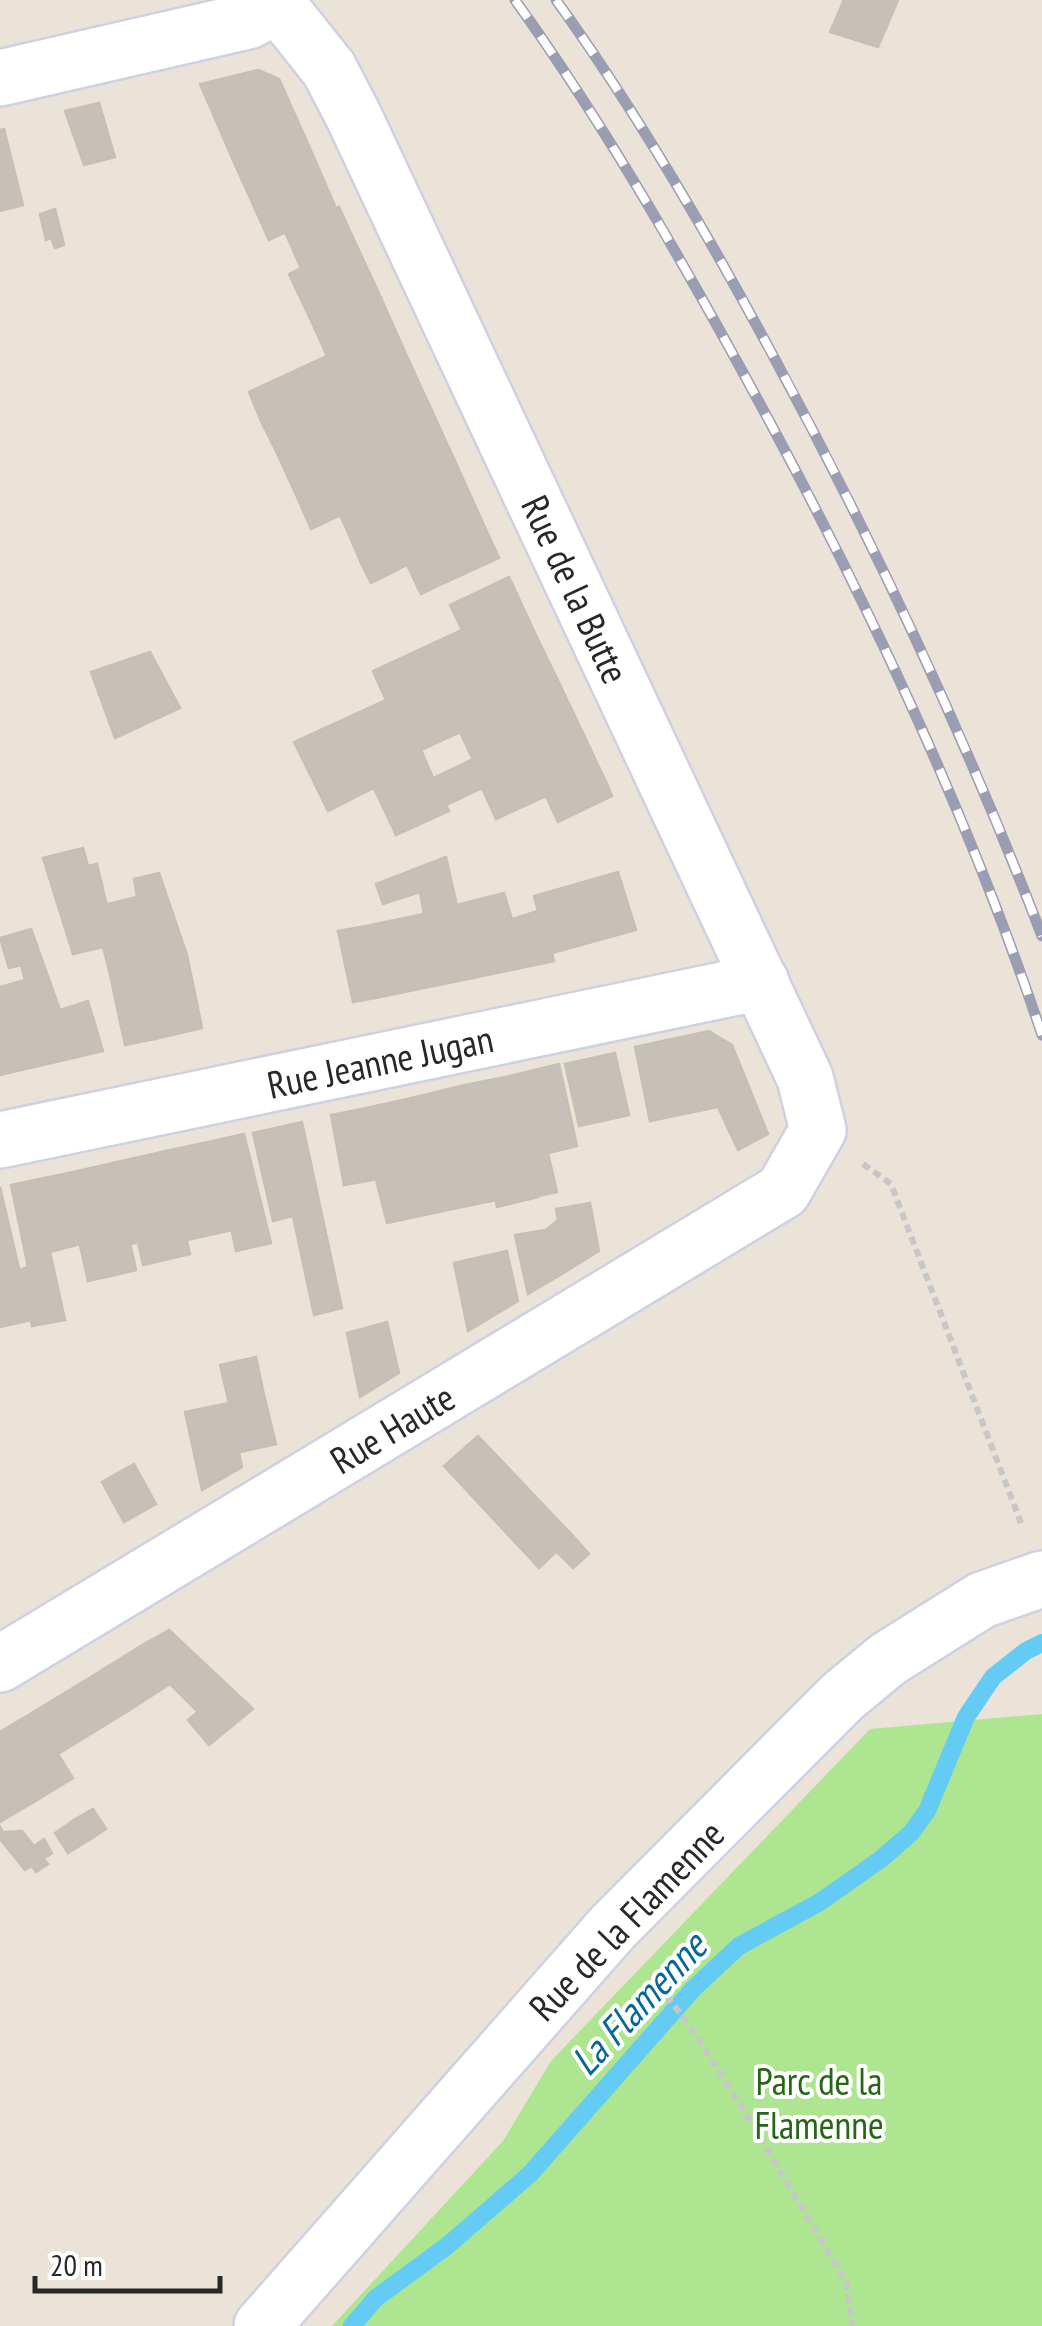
<svg xmlns="http://www.w3.org/2000/svg" width="1042" height="2326" font-family="'PT Sans Narrow',sans-serif">
<rect width="100%" height="100%" fill="#ebe3d8"/>
<path fill="#ade591" d="M1042,1714V2326H332L503,2141L551,2061L870,1729Z"/>
<g fill="none" stroke-linecap="round" stroke-linejoin="round">
<path stroke="#64ccf4" stroke-width="18" d="M352,2326L376,2298L447,2246L530,2174L693,1989L739,1946L820,1902L881,1859L911,1833L927,1811L966,1717L993,1677L1026,1651L1042,1643"/>
</g>
<g fill="#c6c0b8" stroke="#c6bfb2" stroke-width="2.5">
<path d="M844,0H898L878,47L830,32Z"/>
<path d="M258,70L279,79L305,137L236,167L200,84Z"/>
<path d="M99,103L115,157L84,165L65,111Z"/>
<path d="M4,129L23,205L0,211V130Z"/>
<path d="M305,137L336,208L269,240L236,167Z"/>
<path d="M339,207L381,298L315,329L289,274L301,268L285,232Z"/>
<path d="M55,209L64,245L55,248L51,238L46,240L40,214Z"/>
<path d="M381,298L405,352L261,421L249,392L327,356L315,329Z"/>
<path d="M405,352L455,461L311,529L298,499L360,470L355,459L363,456L345,420L277,453L261,421Z"/>
<path d="M345,420L363,456L355,459L360,470L298,499L277,453Z"/>
<path d="M455,461L473,501L418,528L399,487Z"/>
<path d="M399,487L423,537L361,563L353,544L389,526L376,499Z"/>
<path d="M376,499L389,526L353,544L340,515Z"/>
<path d="M473,501L499,558L444,583L418,528Z"/>
<path d="M423,537L444,583L421,594L407,565L371,583L361,563Z"/>
<path d="M509,577L534,631L386,700L373,671L462,630L450,605Z"/>
<path d="M534,631L573,712L497,748L472,692L478,688L467,663Z"/>
<path d="M150,652L180,708L115,738L91,672Z"/>
<path d="M467,663L478,688L472,692L497,748L473,760L460,732L421,750L433,778H393L328,811L294,742Z"/>
<path d="M573,712L607,784L552,809L546,796L496,819L482,788L446,805L433,778Z"/>
<path d="M393,778H433L449,811L396,835L374,788Z"/>
<path d="M607,784L612,796L558,822L552,809Z"/>
<path d="M83,848L88,866L97,864L116,944L73,954L43,858Z"/>
<path d="M446,857L473,978L375,998L361,927L424,914L420,892L383,904L376,884Z"/>
<path d="M618,872L636,930L552,953L554,961L473,978L457,905L504,893L512,919L538,911L534,896Z"/>
<path d="M159,873L187,955L202,1028L155,1039L138,963L109,970L103,947L116,944L108,904L137,897L134,879Z"/>
<path d="M361,927L375,998L353,1002L338,931Z"/>
<path d="M31,929L77,1057L0,1075V987L25,980L21,965L9,968L0,938Z"/>
<path d="M138,963L155,1039L125,1045L109,970Z"/>
<path d="M88,1001L103,1051L77,1057L60,1010Z"/>
<path d="M709,1031L732,1045L768,1134L738,1150L718,1107L650,1121L635,1047Z"/>
<path d="M615,1053L629,1115L579,1126L565,1064Z"/>
<path d="M559,1064L577,1146L548,1153L557,1192L538,1196L510,1076Z"/>
<path d="M510,1076L538,1197L497,1207L488,1166L482,1167L465,1085Z"/>
<path d="M465,1085L482,1167L488,1166L496,1200L443,1211L434,1167L429,1169L412,1098Z"/>
<path d="M412,1098L429,1169L434,1167L443,1211L387,1223L376,1179L372,1180L357,1110Z"/>
<path d="M357,1110L372,1180L344,1185L331,1115Z"/>
<path d="M302,1122L342,1308L314,1315L293,1216L273,1221L253,1133Z"/>
<path d="M244,1134L271,1243L236,1251L213,1141Z"/>
<path d="M213,1141L232,1230L187,1240L166,1151Z"/>
<path d="M166,1151L190,1254L143,1265L138,1242L131,1244L113,1163Z"/>
<path d="M113,1163L128,1234L107,1240L115,1275L88,1281L64,1174Z"/>
<path d="M64,1174L80,1244L50,1252L65,1320L32,1326L20,1270L28,1267L11,1185Z"/>
<path d="M0,1187L31,1320L0,1327Z"/>
<path d="M590,1203L599,1251L557,1277L546,1230L558,1220L556,1209Z"/>
<path d="M546,1230L557,1277L528,1294L515,1235Z"/>
<path d="M128,1234L136,1270L115,1275L107,1240Z"/>
<path d="M507,1251L518,1301L468,1331L454,1263Z"/>
<path d="M387,1322L399,1373L360,1397L347,1333Z"/>
<path d="M256,1357L264,1395L229,1403L220,1365Z"/>
<path d="M264,1395L276,1444L240,1452L229,1403Z"/>
<path d="M229,1403L242,1467L202,1490L185,1412Z"/>
<path d="M478,1436L573,1536L539,1568L444,1466Z"/>
<path d="M134,1464L156,1504L124,1522L102,1482Z"/>
<path d="M573,1536L589,1554L573,1568L557,1552Z"/>
<path d="M169,1630L253,1709L209,1745L188,1720L198,1712L170,1684L141,1646Z"/>
<path d="M141,1646L170,1684L131,1709L104,1669Z"/>
<path d="M104,1669L131,1709L58,1754L32,1713Z"/>
<path d="M32,1713L73,1778L37,1800L0,1742V1732Z"/>
<path d="M0,1742L37,1800L0,1822Z"/>
<path d="M93,1809L106,1829L89,1840L74,1820Z"/>
<path d="M74,1820L89,1840L68,1853L55,1833Z"/>
<path d="M0,1827L3,1832L22,1831L34,1846L44,1839L52,1853L43,1859L48,1864L36,1872L32,1866L25,1870L0,1839Z"/>
</g>
<g fill="none" stroke-linecap="round" stroke-linejoin="round">
<defs>
<g id="street">
<path d="M0,78L248,21L277,6"/>
<path d="M0,1140L761,982"/>
<path d="M0,1664L783,1191L818,1130L805,1078L353,115L329,69L274,0"/>
<path d="M262,2326L613,1927L842,1697L888,1659L982,1600L1042,1579"/>
</g>
</defs>
<use href="#street" stroke="#cdd1e2" stroke-width="60"/>
<g stroke="#c7c7c7" stroke-width="6" stroke-dasharray="8 5" stroke-linecap="butt">
<path d="M863,1164L891,1184L1021,1523"/>
<path d="M651,1975L692,2029L745,2112L846,2282L852,2326"/>
</g>
<use href="#street" stroke="#fff" stroke-width="55"/>
<defs>
<g id="rail">
<path d="M515,0C602,121 676,250 747,380C862,590 966,808 1042,1035"/>
<path d="M556,0C636,111 705,230 770,350C873,540 964,734 1042,936"/>
</g>
</defs>
<use href="#rail" stroke="#9b9eb3" stroke-width="11"/>
<use href="#rail" stroke="#fff" stroke-width="8" stroke-dasharray="22" stroke-linecap="butt"/>
</g>
<g text-anchor="middle" dominant-baseline="central" stroke-width="8" stroke-linejoin="round" paint-order="stroke">
<g font-size="38" fill="#282828" stroke="#fff">
<text transform="translate(576 589) rotate(65)">Rue de la Butte</text>
<text transform="translate(380 1061) rotate(-12)">Rue Jeanne Jugan</text>
<text transform="translate(392 1428) rotate(-31)">Rue Haute</text>
<text transform="translate(626 1920) rotate(-46)">Rue de la Flamenne</text>
</g>
<g font-size="38" fill="#266716" stroke="#fff">
<text x="819" y="2080">Parc de la<tspan x="819" dy="44">Flamenne</tspan></text>
</g>
<g font-size="40" font-style="italic" fill="#07679d" stroke="#fff">
<text transform="translate(638 2003) rotate(-47)">La Flamenne</text>
</g>
</g>
<path d="M35 2276v15h185v-15" fill="none" stroke="#282828" stroke-width="5"/>
<text x="50" y="2276" font-size="30" fill="#282828" stroke="#ffffff" stroke-width="8" paint-order="stroke">20 m</text>
</svg>
